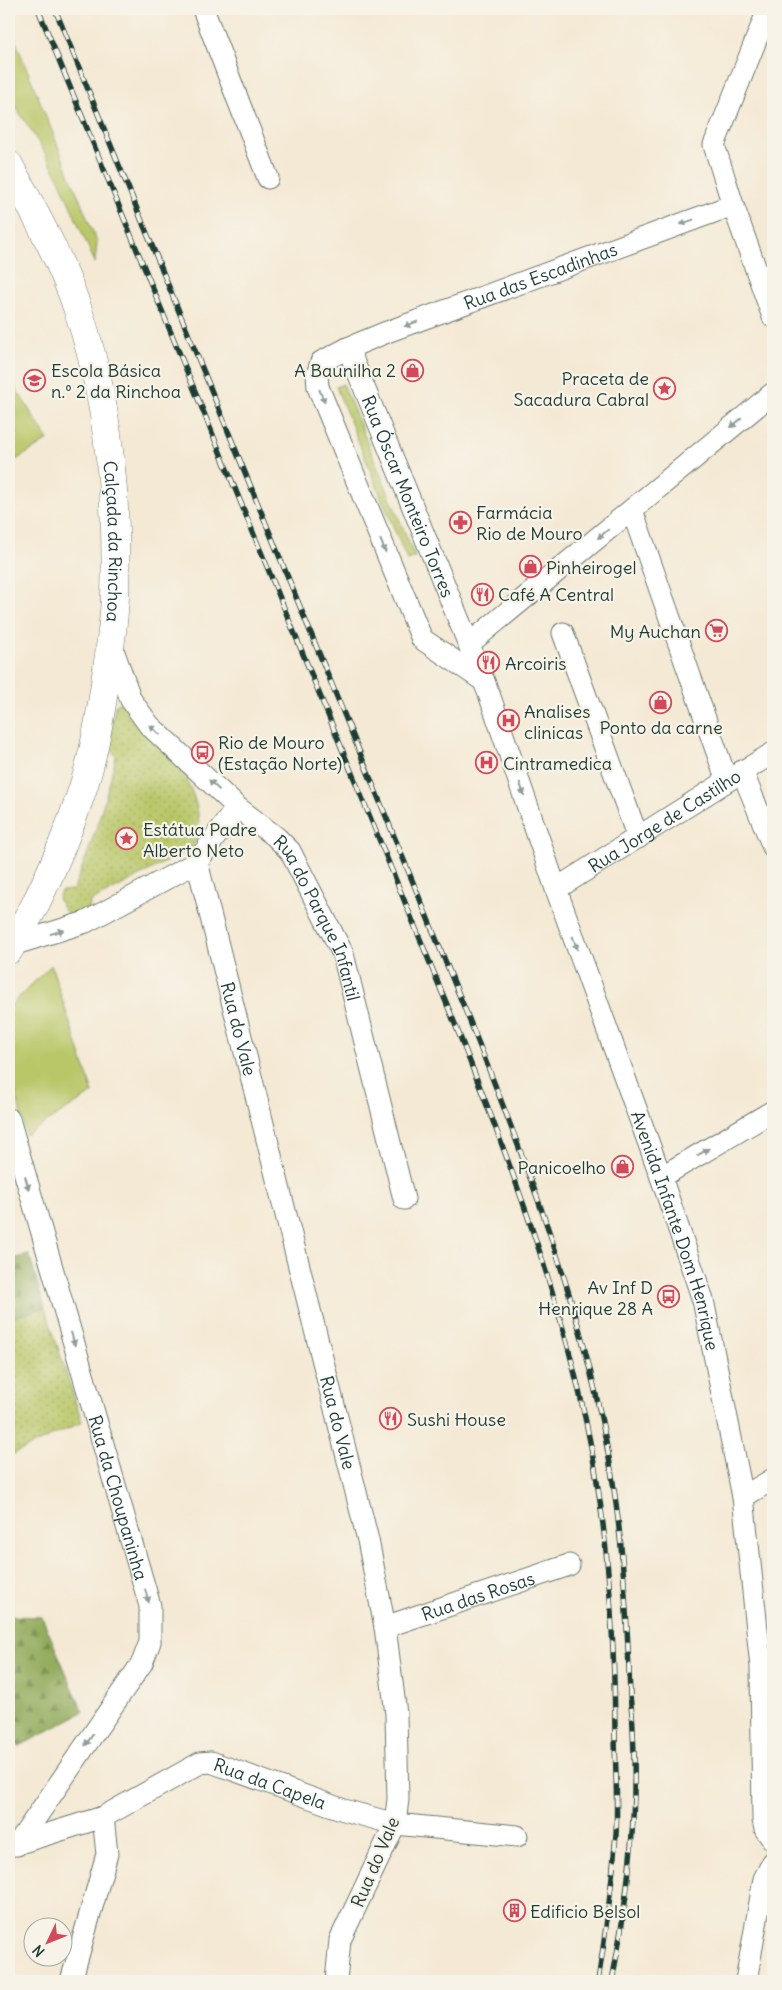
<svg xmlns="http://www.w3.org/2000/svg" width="782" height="1990" font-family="Delius,sans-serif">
<defs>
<pattern id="forest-firs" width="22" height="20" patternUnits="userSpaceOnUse" patternTransform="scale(1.25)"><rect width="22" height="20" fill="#93ac5d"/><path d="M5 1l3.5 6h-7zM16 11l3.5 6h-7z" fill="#778d4e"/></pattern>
<pattern id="park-dots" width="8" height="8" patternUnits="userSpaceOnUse" patternTransform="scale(1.25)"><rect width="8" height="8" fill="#bac769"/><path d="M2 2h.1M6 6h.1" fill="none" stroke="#97a357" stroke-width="1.8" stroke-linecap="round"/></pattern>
</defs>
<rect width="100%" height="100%" fill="#f7f3e8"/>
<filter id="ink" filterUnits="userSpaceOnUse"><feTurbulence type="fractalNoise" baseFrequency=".02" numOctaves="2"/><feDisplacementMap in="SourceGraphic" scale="10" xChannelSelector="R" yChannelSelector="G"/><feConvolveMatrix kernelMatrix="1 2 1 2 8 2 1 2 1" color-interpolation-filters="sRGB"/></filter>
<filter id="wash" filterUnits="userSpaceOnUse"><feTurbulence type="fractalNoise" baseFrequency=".0096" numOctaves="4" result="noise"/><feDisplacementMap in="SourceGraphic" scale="20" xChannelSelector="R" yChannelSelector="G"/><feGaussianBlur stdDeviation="1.12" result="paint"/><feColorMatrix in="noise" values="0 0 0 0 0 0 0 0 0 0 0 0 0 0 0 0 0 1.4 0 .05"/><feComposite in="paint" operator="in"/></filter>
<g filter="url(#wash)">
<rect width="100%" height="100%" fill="#f4e9d4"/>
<g fill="#bac769" stroke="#6c824e">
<path d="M9,25L97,242L95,263L58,177L42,148L9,96Z"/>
<path d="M9,377L48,440L11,463L9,459Z"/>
<path d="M343,384L415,557L407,560L336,387Z"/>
<path d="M51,965L93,1093L26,1135L9,1066V1007Z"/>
</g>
<g fill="url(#forest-firs)" stroke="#597448">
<path d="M29,1255L45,1308L9,1318V1259Z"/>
<path d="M9,1616L42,1617L83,1712L18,1747L9,1736Z"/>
</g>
<g fill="url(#park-dots)" stroke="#6c824e">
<path d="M119,703L126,704L190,774L187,781C197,801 205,828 192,848L90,902L89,911C71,919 65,916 58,898L61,891L73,890C92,846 105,802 116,756L109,747L115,706Z"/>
<path d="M45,1308L82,1422L9,1456V1318Z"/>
</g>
</g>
<g filter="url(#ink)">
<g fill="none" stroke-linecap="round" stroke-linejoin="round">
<defs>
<g id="street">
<path d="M203,9L268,178"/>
<path d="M766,15L714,145L733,205L773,317"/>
<path id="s1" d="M348,348L489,694L556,889L661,1177L703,1300L743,1497L761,1667L763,1820L765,1829L773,1840"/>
<path d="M632,510L727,781"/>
<path d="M563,633L638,838"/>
<path id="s2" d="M111,644L131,700L149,725L237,807L276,837L290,851L343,954L404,1199"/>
<path d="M469,644L773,393"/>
<path id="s3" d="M484,681L422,639L318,387L317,375L321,362L348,348L387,332L733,205"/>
<path d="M742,771L773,847"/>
<path id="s4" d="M197,862L368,1540L385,1627L396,1714L398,1799L395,1824L340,1940L336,1981"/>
<path id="s5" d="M556,889L727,781L773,753"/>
<path d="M9,946L86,922L197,862L237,807"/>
<path id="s6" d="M9,1119L150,1606V1642L142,1663L17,1845"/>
<path d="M661,1177L773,1111"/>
<path d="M743,1497L773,1479"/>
<path id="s7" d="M385,1627L569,1565"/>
<path id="s8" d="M13,1845L103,1817L200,1763L211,1762L344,1810L395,1824L517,1836"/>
<path d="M71,1981L107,1854L103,1817"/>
<path d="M746,1981L764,1879L773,1862"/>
</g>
<g id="secondary">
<path id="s9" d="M9,165C34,212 61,259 78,310C109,402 118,500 115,596C114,625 109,654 105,683C100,719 94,754 83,788C70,828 53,869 34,907C26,921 17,935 9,950"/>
</g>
</defs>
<use href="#street" stroke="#6a796c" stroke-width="23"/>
<use href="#secondary" stroke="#6a796c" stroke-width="29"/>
<use href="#street" stroke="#fff" stroke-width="21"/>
<use href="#secondary" stroke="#fff" stroke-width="28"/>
<defs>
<g id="rail">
<path d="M38,9L455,1024C507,1154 557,1285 586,1422C608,1524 614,1627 615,1731C615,1765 618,1800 616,1834C612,1884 606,1932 598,1981"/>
<path d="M55,9L469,1019C526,1162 582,1306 609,1458C623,1537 627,1615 630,1695C631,1707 633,1718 633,1730C638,1814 628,1899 612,1981"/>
</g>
</defs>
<use href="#rail" stroke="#1f3d34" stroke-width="5.5"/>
<use href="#rail" stroke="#f7f3e8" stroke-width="4" stroke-dasharray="11" stroke-linecap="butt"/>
</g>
<defs><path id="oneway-solid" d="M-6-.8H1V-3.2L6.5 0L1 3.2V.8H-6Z" transform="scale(1.25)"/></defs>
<g fill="#8f9e9a">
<use href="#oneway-solid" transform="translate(687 222) rotate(160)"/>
<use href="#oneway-solid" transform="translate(411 324) rotate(160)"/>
<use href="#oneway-solid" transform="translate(322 396) rotate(68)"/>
<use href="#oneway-solid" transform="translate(736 423) rotate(140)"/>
<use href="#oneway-solid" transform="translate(603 534) rotate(140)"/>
<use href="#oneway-solid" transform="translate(383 546) rotate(68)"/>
<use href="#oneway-solid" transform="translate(155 730) rotate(-137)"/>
<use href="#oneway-solid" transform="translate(214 785) rotate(-136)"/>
<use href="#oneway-solid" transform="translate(522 789) rotate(71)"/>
<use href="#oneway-solid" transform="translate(57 932) rotate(-18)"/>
<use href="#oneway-solid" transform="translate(575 943) rotate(70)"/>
<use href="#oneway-solid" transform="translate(703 1152) rotate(-31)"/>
<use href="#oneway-solid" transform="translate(27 1183) rotate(74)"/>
<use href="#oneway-solid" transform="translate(73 1339) rotate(74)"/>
<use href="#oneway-solid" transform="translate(147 1596) rotate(74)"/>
<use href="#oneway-solid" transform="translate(89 1740) rotate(125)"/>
</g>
</g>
<defs>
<symbol id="shop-ring" viewBox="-11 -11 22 22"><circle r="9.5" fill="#f7f3e8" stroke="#d1495b" stroke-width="1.5"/><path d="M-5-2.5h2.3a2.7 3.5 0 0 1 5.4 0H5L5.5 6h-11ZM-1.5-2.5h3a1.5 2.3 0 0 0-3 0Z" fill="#d1495b"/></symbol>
<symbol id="school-ring" viewBox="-11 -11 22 22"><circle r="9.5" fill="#f7f3e8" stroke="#d1495b" stroke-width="1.5"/><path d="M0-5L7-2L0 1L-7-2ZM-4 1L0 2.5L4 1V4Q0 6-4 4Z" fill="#d1495b"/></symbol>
<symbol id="sight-ring" viewBox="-11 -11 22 22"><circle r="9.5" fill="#f7f3e8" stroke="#d1495b" stroke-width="1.5"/><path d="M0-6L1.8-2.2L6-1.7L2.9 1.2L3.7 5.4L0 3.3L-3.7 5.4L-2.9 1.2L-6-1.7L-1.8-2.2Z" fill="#d1495b"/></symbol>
<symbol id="pharmacy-ring" viewBox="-11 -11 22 22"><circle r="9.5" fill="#f7f3e8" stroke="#d1495b" stroke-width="1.5"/><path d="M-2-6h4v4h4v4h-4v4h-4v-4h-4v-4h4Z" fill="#d1495b"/></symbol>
<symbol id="restaurant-ring" viewBox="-11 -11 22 22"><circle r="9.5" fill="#f7f3e8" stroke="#d1495b" stroke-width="1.5"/><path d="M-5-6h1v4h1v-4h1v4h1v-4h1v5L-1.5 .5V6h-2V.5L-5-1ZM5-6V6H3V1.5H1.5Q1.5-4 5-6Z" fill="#d1495b"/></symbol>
<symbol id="supermarket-ring" viewBox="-11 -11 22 22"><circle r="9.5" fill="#f7f3e8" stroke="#d1495b" stroke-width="1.5"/><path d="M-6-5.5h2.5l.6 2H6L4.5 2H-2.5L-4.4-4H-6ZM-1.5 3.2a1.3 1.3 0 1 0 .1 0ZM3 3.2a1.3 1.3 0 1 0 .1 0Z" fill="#d1495b"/></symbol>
<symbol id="hospital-ring" viewBox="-11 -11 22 22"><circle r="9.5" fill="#f7f3e8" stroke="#d1495b" stroke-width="1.5"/><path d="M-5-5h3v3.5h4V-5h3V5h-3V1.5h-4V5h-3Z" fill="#d1495b"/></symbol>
<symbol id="bus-ring" viewBox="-11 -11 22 22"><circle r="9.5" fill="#f7f3e8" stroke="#d1495b" stroke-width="1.5"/><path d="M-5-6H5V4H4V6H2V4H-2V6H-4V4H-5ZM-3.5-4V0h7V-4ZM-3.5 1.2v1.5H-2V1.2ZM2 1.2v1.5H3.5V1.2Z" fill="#d1495b"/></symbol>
<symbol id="building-ring" viewBox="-11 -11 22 22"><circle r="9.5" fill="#f7f3e8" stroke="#d1495b" stroke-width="1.5"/><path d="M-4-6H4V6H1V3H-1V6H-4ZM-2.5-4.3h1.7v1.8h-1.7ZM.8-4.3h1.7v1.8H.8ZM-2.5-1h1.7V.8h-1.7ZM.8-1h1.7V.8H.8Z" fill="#d1495b"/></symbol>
</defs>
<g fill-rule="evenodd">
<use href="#shop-ring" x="400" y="358" width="25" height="25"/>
<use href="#school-ring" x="22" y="368" width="25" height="25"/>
<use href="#sight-ring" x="652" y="376" width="25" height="25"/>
<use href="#pharmacy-ring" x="448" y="510" width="25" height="25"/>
<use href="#shop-ring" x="518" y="554" width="25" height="25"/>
<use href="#restaurant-ring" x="470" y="582" width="25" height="25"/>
<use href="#supermarket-ring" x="704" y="618" width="25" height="25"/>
<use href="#restaurant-ring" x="476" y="650" width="25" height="25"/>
<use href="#shop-ring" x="648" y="690" width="25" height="25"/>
<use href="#hospital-ring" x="496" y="708" width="25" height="25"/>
<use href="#bus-ring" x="190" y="740" width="25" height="25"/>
<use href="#hospital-ring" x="474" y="750" width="25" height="25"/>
<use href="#sight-ring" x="114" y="826" width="25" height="25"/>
<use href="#shop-ring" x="610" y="1154" width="25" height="25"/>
<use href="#bus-ring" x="656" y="1284" width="25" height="25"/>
<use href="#restaurant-ring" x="378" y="1406" width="25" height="25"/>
<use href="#building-ring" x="502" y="1898" width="25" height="25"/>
</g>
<g text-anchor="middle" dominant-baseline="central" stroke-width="4.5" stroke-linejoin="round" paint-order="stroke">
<g font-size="18" fill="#1f3d34" stroke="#f7f3e8">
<text stroke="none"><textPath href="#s3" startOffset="609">Rua das Escadinhas</textPath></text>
<text stroke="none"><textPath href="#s1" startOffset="160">Rua Óscar Monteiro Torres</textPath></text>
<text stroke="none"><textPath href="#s9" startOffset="396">Calçada da Rinchoa</textPath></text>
<text stroke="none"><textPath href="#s5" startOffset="128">Rua Jorge de Castilho</textPath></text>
<text stroke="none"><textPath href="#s2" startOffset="352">Rua do Parque Infantil</textPath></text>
<text stroke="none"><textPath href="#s4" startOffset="172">Rua do Vale</textPath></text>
<text stroke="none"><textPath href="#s1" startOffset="942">Avenida Infante Dom Henrique</textPath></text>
<text stroke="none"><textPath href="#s4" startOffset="578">Rua do Vale</textPath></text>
<text stroke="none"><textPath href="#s6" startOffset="394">Rua da Choupaninha</textPath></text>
<text stroke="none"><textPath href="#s7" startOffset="98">Rua das Rosas</textPath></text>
<text stroke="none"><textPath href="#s8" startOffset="279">Rua da Capela</textPath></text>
<text transform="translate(375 1862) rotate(-67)">Rua do Vale</text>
</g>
<g font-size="18" fill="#1f3d34" stroke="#f7f3e8" text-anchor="start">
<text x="51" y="370">Escola Básica<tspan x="51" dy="21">n.º 2 da Rinchoa</tspan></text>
<text x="396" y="370" text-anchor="end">A Baunilha 2</text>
<text x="649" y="378" text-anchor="end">Praceta de<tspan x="649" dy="21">Sacadura Cabral</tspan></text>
<text x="476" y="512">Farmácia<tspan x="476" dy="21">Rio de Mouro</tspan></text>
<text x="546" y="567">Pinheirogel</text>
<text x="498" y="594">Café A Central</text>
<text x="701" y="631" text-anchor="end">My Auchan</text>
<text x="505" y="663">Arcoiris</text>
<text x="524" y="711">Analises<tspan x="524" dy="21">clinicas</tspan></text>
<text x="661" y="727" text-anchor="middle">Ponto da carne</text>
<text x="218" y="742">Rio de Mouro<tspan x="218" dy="21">(Estação Norte)</tspan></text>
<text x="503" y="763">Cintramedica</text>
<text x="143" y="829">Estátua Padre<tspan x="143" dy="21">Alberto Neto</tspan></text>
<text x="606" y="1167" text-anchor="end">Panicoelho</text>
<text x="653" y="1287" text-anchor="end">Av Inf D<tspan x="653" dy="21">Henrique 28 A</tspan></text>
<text x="407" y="1419">Sushi House</text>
<text x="530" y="1911">Edificio Belsol</text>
</g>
</g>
<rect width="782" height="1990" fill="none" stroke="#f7f3e8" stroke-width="30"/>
<g transform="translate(48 1942) rotate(227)"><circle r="24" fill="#f7f3e8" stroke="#a1aaa0"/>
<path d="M0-4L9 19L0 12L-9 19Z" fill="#d1495b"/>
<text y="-8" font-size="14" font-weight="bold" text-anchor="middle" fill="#1f3d34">N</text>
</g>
</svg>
